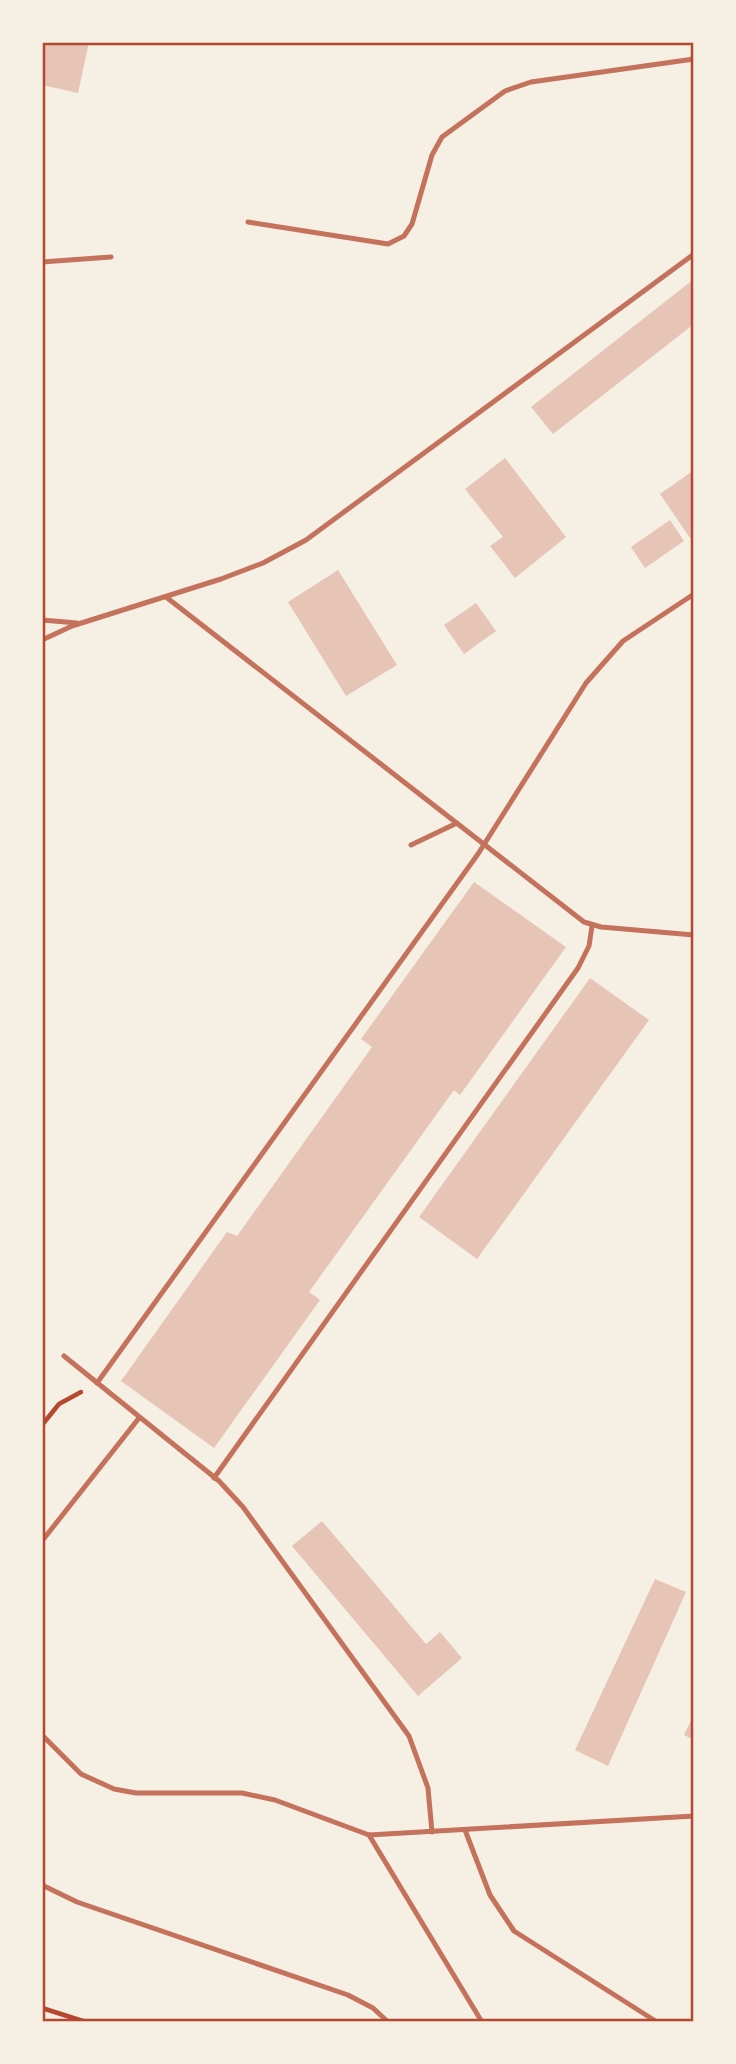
<svg xmlns="http://www.w3.org/2000/svg" width="736" height="2064" font-family="Inter,sans-serif">
<rect width="100%" height="100%" fill="#f6efe4"/>
<g fill="#e6c5b7">
<path d="M42,42H89L78,93L42,85Z"/>
<path d="M694,279V324L553,434L531,407Z"/>
<path d="M505,458L566,537L515,578L490,546L503,537L465,489Z"/>
<path d="M694,470V535L690,538L660,494Z"/>
<path d="M670,520L684,541L645,568L631,547Z"/>
<path d="M338,570L397,665L346,696L288,602Z"/>
<path d="M476,603L496,631L464,654L444,625Z"/>
<path d="M474,882L566,947L460,1095L454,1090L309,1292L320,1300L214,1448L121,1381L227,1232L237,1236L372,1047L361,1039Z"/>
<path d="M590,978L649,1020L477,1259L419,1217Z"/>
<path d="M322,1521L426,1644L440,1632L462,1658L418,1696L292,1546Z"/>
<path d="M655,1579L686,1592L608,1766L575,1750Z"/>
<path d="M694,1714V1740L684,1735Z"/>
</g>
<g fill="none" stroke-linecap="round" stroke-linejoin="round">
<g stroke="#b5482f" stroke-width="4.5">
<path d="M42,1425L59,1404L81,1392"/>
<path d="M42,2008L86,2022"/>
</g>
<g stroke="#c5725c" stroke-width="5">
<path d="M248,222L388,244L404,236L412,224L432,155L442,137L505,91L531,82L694,59"/>
<path d="M42,262L111,257"/>
<path d="M166,597L584,922L601,927L694,935"/>
<path d="M42,620L77,623"/>
<path d="M42,640L72,626L221,579L263,563L306,540L694,254"/>
<path d="M411,845L457,823"/>
<path d="M64,1356L219,1481L243,1507L409,1736L428,1788L432,1832"/>
<path d="M97,1383L478,854L586,683L623,641L694,594"/>
<path d="M214,1478L578,968L589,946L592,926"/>
<path d="M42,1541L139,1418"/>
<path d="M42,1735L81,1774L114,1789L136,1793H242L275,1800L369,1835L694,1816"/>
<path d="M465,1830L490,1895L514,1931L657,2022"/>
<path d="M369,1835L482,2022"/>
<path d="M42,1885L77,1902L348,1995L373,2008L388,2022"/>
</g>
</g>
<rect width="736" height="2064" fill="none" stroke="#f6efe4" stroke-width="88"/>
<rect x="44" y="44" width="648" height="1976" fill="none" stroke="#b5482f" stroke-width="2.5"/>
</svg>
